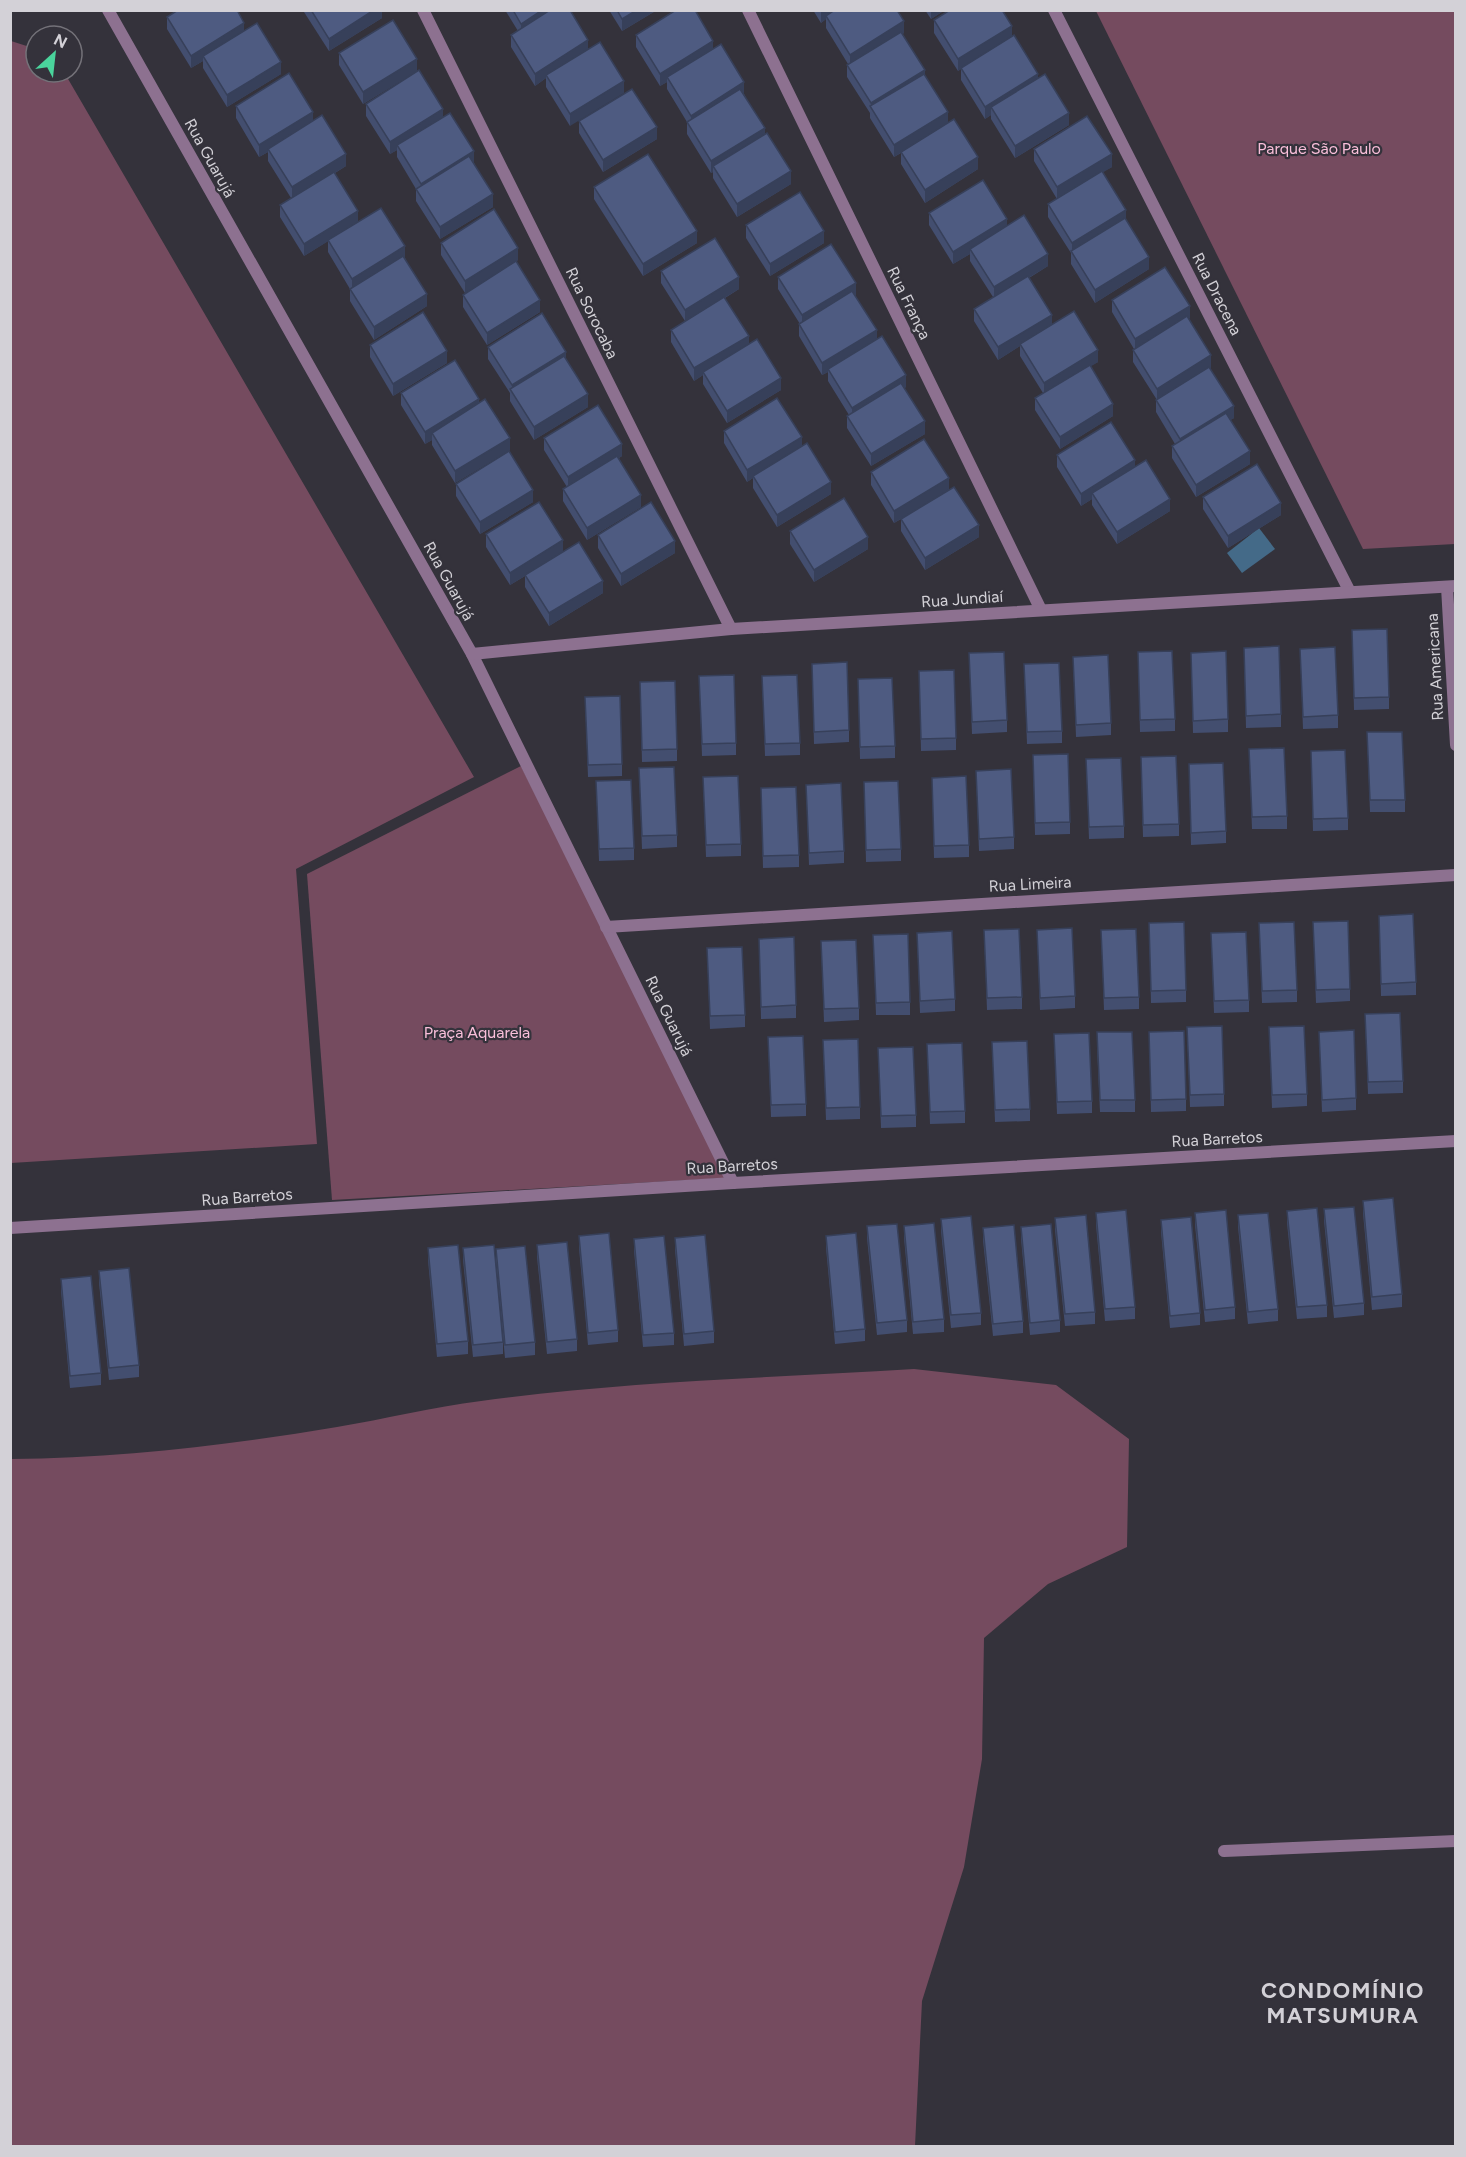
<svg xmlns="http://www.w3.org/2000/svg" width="1466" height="2157" font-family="Figtree,sans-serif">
<rect width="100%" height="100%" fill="#34323b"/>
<g fill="#754b5f">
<path d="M1096,11H1455V544L1363,549Z"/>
<path d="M11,41L36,49V72H64L474,777L296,869L317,1144L11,1163Z"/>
<path d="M521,766L726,1178L332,1200L307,874Z"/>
<path d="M914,1369L1056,1385L1129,1439L1127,1547L1048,1584L984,1638L982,1759L964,1867L922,2001L915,2146H11V1459C120,1458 229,1445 337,1427C385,1419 433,1407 481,1401C625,1381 770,1378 914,1369Z"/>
</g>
<path fill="#446a88" d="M1259,528L1275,549L1242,573L1227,553Z"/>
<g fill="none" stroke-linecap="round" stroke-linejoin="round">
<g stroke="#8d7190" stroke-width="12">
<path d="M108,10L472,654L733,1183"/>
<path d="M423,10L731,629"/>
<path d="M748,10L1041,610"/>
<path d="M1054,10L1350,592"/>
<path d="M1447,587L1456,745"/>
<path d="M472,654L731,629L1456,586"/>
<path d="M606,927L1456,875"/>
<path d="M10,1228L733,1183L1456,1141"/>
<path d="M1224,1851L1456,1841"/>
</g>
</g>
<g fill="#434e6f">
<path d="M304,10H382V18L329,51L304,12Z"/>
<path d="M505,10H570L588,40L570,126L546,87V78L535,86L511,47V35L518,31Z"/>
<path d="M609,10H657L622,31Z"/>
<path d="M813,10H897L904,33L902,34L925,76L948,123L978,169L925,203L901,164V153L894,157L870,118V113L847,77V65L848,64L826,28V19L821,23Z"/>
<path d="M925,10H945L931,19Z"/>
<path d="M167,17L244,31L281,74L227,107L203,68V61L191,68L167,29Z"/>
<path d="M934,20L1012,37L1069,125L1015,158L991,119V115L985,119L961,80V69L958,71L934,33Z"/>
<path d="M636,35L713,48L744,94L791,184L737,217L713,178V172L711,173L687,134V122L667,89V82L660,86L636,47Z"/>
<path d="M339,53L417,71L363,104L339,65Z"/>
<path d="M366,104L443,117L474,163L493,207L440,239L416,201V189L397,157V150L390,154L366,116Z"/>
<path d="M236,106L313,121L346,166L335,173L358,222L405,258L427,306L374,340L350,301V289L328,252V241L304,256L280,217V205L291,198L268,161V152L259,157L236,118Z"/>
<path d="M579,121L657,139L603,172L579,133Z"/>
<path d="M1034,149L1112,167L1102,172L1149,269L1095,303L1071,264V253L1048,217V204L1057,199L1034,161Z"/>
<path d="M594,187L697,243L643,276L594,199Z"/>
<path d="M929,213L1007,226L1048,266L1029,278L1052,325L1098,362L1090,366L1113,416L1060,449L1035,410V398L1043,393L1020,356V346L998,360L974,321V309L993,297L970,261V254L953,264L929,225Z"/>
<path d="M746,225L824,243L770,276L746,238Z"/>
<path d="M441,243L518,260L465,293L441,255Z"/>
<path d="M661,271L739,289L725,298L749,344L781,390L727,423L703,384V375L694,381L671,342V330L685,321L661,283Z"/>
<path d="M778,277L856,295H855L877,339L906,387L904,388L925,434L871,466L847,428V416L849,415L828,381V372L822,375L799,336V324H800L778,289Z"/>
<path d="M463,295L540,312L487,345L463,307Z"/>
<path d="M1112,300L1190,318L1188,319L1211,368H1210L1234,418L1230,420L1250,464L1196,497L1172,458V446L1175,444L1156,412V400H1157L1133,362V350L1134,349L1112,312Z"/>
<path d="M370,345L447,363L393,396L370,357Z"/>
<path d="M488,347L566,359L588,407L534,440L510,401V393L488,359Z"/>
<path d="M401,393L479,403L510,450L455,483L432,445V440L425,444L401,405Z"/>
<path d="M724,431L802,446L831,494L777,527L753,488V478L747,482L724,443Z"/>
<path d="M544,438L622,456L619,458L641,507L587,540L563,501V489L567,487L544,450Z"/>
<path d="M1057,455L1135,466L1170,511L1117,544L1092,505V499L1081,506L1057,467Z"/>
<path d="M871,472L949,490L979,537L925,570L901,531V519L894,523L871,485Z"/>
<path d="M456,484L533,502L480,534L456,496Z"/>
<path d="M1203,497L1281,515L1228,548L1203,509Z"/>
<path d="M790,531L868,549L814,582L790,544Z"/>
<path d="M486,534L563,552L603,593L549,626L525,587V576L510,585L486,547Z"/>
<path d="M598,535L675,553L621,586L598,548Z"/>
<path d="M1352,630L1389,697V709L1354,710Z"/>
<path d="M1244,648L1281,714V727L1246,728Z"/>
<path d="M1300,649L1338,715V728L1303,729Z"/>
<path d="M1138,652L1175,719V731L1140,732Z"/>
<path d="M969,653L1007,720V732L972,734Z"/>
<path d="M1191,653L1228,719V732L1193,733Z"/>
<path d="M1073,657L1111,723V735L1076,737Z"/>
<path d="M812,664L849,730V742L814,744Z"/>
<path d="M1024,664L1062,731V743L1027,744Z"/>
<path d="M919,671L956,738V750L921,751Z"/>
<path d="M699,676L736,743V755L702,756Z"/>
<path d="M762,676L800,743V755L765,756Z"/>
<path d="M858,679L895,746V758L860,759Z"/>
<path d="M640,682L677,749V761L642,762Z"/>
<path d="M585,697L622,764V776L588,777Z"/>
<path d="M1367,732L1405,800V812H1370Z"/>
<path d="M1249,749L1287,816V829H1252Z"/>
<path d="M1311,751L1348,818V830L1313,831Z"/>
<path d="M1033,755L1070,822V834L1035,835Z"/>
<path d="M1086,759L1124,826V838L1089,839Z"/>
<path d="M1189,764L1226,831V843L1191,845Z"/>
<path d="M639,768L677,835V847L642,849Z"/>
<path d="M1141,769L1179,824V836L1143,837Z"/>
<path d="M976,771L1014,837V849L979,851Z"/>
<path d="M703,777L741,844V856L706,857Z"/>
<path d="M932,778L969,845V857L934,858Z"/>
<path d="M596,781L634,848V860L599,861Z"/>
<path d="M864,782L901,849V861L866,862Z"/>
<path d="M806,785L844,851V863L809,865Z"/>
<path d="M761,788L799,855V867L763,868Z"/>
<path d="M1379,916L1416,982V995L1381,996Z"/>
<path d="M1313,922L1350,989V1001L1316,1003Z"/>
<path d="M1149,923L1186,990V1002L1151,1003Z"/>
<path d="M1259,923L1297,990V1002L1262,1003Z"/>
<path d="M984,930L1022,997V1009L987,1010Z"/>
<path d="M1037,930L1075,996V1008L1040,1010Z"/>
<path d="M1101,930L1139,997V1009L1104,1010Z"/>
<path d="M917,933L955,999V1011L920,1013Z"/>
<path d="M1211,933L1249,1000V1012L1214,1013Z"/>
<path d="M873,935L910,1002V1015H876Z"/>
<path d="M759,939L796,1005V1018L761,1019Z"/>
<path d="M821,941L859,1008V1020L824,1022Z"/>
<path d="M707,948L745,1015V1027L710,1029Z"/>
<path d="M1365,1014L1403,1081V1093L1368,1094Z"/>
<path d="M1187,1027L1224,1094V1106L1190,1107Z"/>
<path d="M1269,1027L1307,1094V1106L1272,1108Z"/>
<path d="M1149,1032L1186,1099V1111L1151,1112Z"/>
<path d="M1319,1032L1356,1098V1110L1322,1112Z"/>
<path d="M1054,1034L1092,1101V1113L1057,1114Z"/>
<path d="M768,1037L806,1104V1116L771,1117Z"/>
<path d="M823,1040L860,1107V1119L826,1120Z"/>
<path d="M992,1042L1030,1109V1121L995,1122Z"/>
<path d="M927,1044L965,1111V1123L930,1124Z"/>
<path d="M1097,1045L1135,1100V1112H1100Z"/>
<path d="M878,1048L916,1115V1127L881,1128Z"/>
<path d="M1363,1201L1402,1294V1307L1372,1310L1363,1213Z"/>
<path d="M1324,1209L1364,1303V1315L1334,1318L1324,1221Z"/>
<path d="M1287,1211L1327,1305V1317L1297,1319L1287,1223Z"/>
<path d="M1096,1213L1135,1307V1319L1105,1321L1096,1225Z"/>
<path d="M1195,1213L1235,1307V1319L1205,1322L1195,1225Z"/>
<path d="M1238,1215L1278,1309V1321L1248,1324L1238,1227Z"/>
<path d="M1055,1218L1095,1312V1324L1065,1326L1055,1230Z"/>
<path d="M941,1219L981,1313V1325L951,1328L941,1231Z"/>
<path d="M1161,1220L1200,1313V1325L1170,1328L1161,1232Z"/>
<path d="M867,1226L907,1320V1332L877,1335L867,1238Z"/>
<path d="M904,1226L944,1319V1332L913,1334L904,1238Z"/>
<path d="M1021,1227L1060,1320V1332L1030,1335L1021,1239Z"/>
<path d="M983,1228L1023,1321V1333L993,1336L983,1240Z"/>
<path d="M579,1236L618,1330V1342L588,1345L579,1248Z"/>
<path d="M826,1236L865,1329V1341L835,1344L826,1248Z"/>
<path d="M675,1238L714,1331V1343L684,1346L675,1250Z"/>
<path d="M634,1239L674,1333V1345L643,1347L634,1251Z"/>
<path d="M537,1245L577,1339V1351L547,1354L537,1257Z"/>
<path d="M428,1248L468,1341V1354L437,1357L428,1260Z"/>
<path d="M463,1248L503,1342V1354L473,1357L463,1260Z"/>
<path d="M496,1249L535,1342V1355L505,1358L496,1261Z"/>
<path d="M99,1271L139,1365V1377L109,1380L99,1283Z"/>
<path d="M61,1279L101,1373V1385L70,1388L61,1291Z"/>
</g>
<g fill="#37405a">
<path d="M374,10H382V18L329,51V39Z"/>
<path d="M542,10H562L521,36V24Z"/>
<path d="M637,10H657L622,31V19Z"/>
<path d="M821,10H841L826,16V19L821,23Z"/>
<path d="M931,10H945L931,19Z"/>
<path d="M904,21V33L850,67V55Z"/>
<path d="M244,23V35L203,56V61L191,68V56Z"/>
<path d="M1012,26V38L958,71V59Z"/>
<path d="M588,40V52L546,75V78L535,86V74Z"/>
<path d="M713,41V53L667,77V82L660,86V74Z"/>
<path d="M417,59V71L363,104V92Z"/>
<path d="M281,62V74L227,107V95Z"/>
<path d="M925,70V82L871,108V103Z"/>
<path d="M1038,74V86L991,107V115L985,119V107Z"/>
<path d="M624,81V93L570,126V114Z"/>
<path d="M744,82V94L691,128V116Z"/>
<path d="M443,109V121L397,145V150L390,154V142Z"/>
<path d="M313,112V124L268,149V152L259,157V145Z"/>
<path d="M948,112V124L894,157V145Z"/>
<path d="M1069,113V125L1015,158V146Z"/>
<path d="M657,127V139L603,172V160Z"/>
<path d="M765,128V140L713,166V172L711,173V161Z"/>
<path d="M474,151V163L421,196V184Z"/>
<path d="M346,154V166L292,199V187Z"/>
<path d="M1112,154V167L1057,200V187Z"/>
<path d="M978,157V169L925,203V190Z"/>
<path d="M791,171V184L737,217V204Z"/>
<path d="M493,194V207L440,239V227Z"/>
<path d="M1126,210V222L1072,253V243Z"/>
<path d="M358,211V223L304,256V244Z"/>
<path d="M1007,219V231L970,249V254L953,264V252Z"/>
<path d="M697,231V243L643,276V264Z"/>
<path d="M824,231V243L770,276V264Z"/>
<path d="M405,246V258L352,291V279Z"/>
<path d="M518,248V260L465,293V281Z"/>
<path d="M1048,254V266L994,299V287Z"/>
<path d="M1149,257V269L1095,303V290Z"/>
<path d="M739,277V289L685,322V310Z"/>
<path d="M856,283V295L802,327V315Z"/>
<path d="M427,294V306L374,340V327Z"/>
<path d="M540,300V312L487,345V333Z"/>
<path d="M1190,306V318L1135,351V339Z"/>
<path d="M1052,315V327L1020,344V346L998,360V347Z"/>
<path d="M877,330V342L828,369V372L822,375V363Z"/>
<path d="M749,336V348L703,372V375L694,381V368Z"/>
<path d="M1098,350V362L1044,395V383Z"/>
<path d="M447,351V363L393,396V384Z"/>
<path d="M566,352V364L512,393V385Z"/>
<path d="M1211,355V368L1157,401V389Z"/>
<path d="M906,375V387L852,420V408Z"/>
<path d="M781,378V390L727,423V411Z"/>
<path d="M588,394V407L534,440V427Z"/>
<path d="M479,399V411L432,433V440L425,444V432Z"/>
<path d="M1113,404V416L1060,449V437Z"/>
<path d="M1234,406V418L1180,451V439Z"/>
<path d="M925,421V434L871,466V454Z"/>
<path d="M802,437V449L753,476V478L747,482V470Z"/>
<path d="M510,438V450L455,483V471Z"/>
<path d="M622,444V456L568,489V477Z"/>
<path d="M1250,451V464L1196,497V485Z"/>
<path d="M1135,460V472L1092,493V499L1081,506V494Z"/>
<path d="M949,478V490L894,523V511Z"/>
<path d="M831,482V494L777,527V515Z"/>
<path d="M533,490V502L480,534V522Z"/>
<path d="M641,495V507L587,540V528Z"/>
<path d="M1170,499V511L1117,544V532Z"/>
<path d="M1281,503V515L1228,548V536Z"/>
<path d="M979,525V537L925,570V558Z"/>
<path d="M868,537V549L814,582V570Z"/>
<path d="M563,540V553L510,585V573Z"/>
<path d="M675,541V553L621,586V574Z"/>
<path d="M603,581V593L549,626V613Z"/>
</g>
<g fill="#4e5b81" stroke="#37405a" stroke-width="1.5">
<path d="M178,10H237L244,23L191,56L167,17Z"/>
<path d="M311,10H374L329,39Z"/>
<path d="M513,10H542L521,24Z"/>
<path d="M550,10H570L588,40L535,74L511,35Z"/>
<path d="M617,10H637L622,19Z"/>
<path d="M676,10H695L713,41L660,74L636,35Z"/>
<path d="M835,10H897L904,21L850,55L826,16Z"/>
<path d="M950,10H1002L1012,26L958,59L934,20Z"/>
<path d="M393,20L417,59L363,92L339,53Z"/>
<path d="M257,23L281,62L227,95L203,56Z"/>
<path d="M901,32L925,70L871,103L847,65Z"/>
<path d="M1014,35L1038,74L985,107L961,68Z"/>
<path d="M600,42L624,81L570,114L546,75Z"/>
<path d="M721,44L744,82L691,116L667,77Z"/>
<path d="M419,70L443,109L390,142L366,104Z"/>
<path d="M289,73L313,112L259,145L236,106Z"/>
<path d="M924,74L948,112L894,145L870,106Z"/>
<path d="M1045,74L1069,113L1015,146L991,107Z"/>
<path d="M632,89L657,127L603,160L579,121Z"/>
<path d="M740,89L765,128L711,161L687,122Z"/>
<path d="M450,113L474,151L421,184L397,145Z"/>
<path d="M322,115L346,154L292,187L268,149Z"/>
<path d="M1087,116L1112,154L1057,187L1034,149Z"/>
<path d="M954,119L978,157L925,190L901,152Z"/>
<path d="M767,133L791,171L737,204L713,166Z"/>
<path d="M648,154L697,231L643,264L594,187Z"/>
<path d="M469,156L493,194L440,227L416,189Z"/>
<path d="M1102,171L1126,210L1072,243L1048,204Z"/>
<path d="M334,172L358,211L304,244L280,205Z"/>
<path d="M983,180L1007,219L953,252L929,213Z"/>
<path d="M800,192L824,231L770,264L746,225Z"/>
<path d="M381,208L405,246L352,279L328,240Z"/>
<path d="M494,209L518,248L465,281L441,243Z"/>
<path d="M1024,215L1048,254L994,287L970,249Z"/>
<path d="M1125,218L1149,257L1095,290L1071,251Z"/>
<path d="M715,238L739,277L685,310L661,271Z"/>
<path d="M831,244L856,283L802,315L778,277Z"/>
<path d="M403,256L427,294L374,327L350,289Z"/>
<path d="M516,261L540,300L487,333L463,295Z"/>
<path d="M1165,267L1190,306L1135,339L1112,300Z"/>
<path d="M1028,276L1052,315L998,347L974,309Z"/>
<path d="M852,291L877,330L822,363L799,324Z"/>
<path d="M724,297L749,336L694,368L671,330Z"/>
<path d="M1074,311L1098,350L1044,383L1020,344Z"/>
<path d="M423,312L447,351L393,384L370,345Z"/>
<path d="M542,313L566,352L512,385L488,347Z"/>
<path d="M1187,316L1211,355L1157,389L1133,350Z"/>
<path d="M882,336L906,375L852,408L828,369Z"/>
<path d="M757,339L781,378L727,411L703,372Z"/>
<path d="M564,356L588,394L534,427L510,389Z"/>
<path d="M455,360L479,399L425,432L401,393Z"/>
<path d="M1090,365L1113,404L1060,437L1035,398Z"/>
<path d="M1209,367L1234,406L1180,439L1156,400Z"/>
<path d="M901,383L925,421L871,454L847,416Z"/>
<path d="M777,398L802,437L747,470L724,431Z"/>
<path d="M485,399L510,438L455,471L432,433Z"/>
<path d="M598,405L622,444L568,477L544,438Z"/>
<path d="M1226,413L1250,451L1196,485L1172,446Z"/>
<path d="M1111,422L1135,460L1081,494L1057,455Z"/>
<path d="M924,439L949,478L894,511L871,472Z"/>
<path d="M807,443L831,482L777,515L753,476Z"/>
<path d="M509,451L533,490L480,522L456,484Z"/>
<path d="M617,456L641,495L587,528L563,489Z"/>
<path d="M1146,460L1170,499L1117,532L1092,493Z"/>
<path d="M1257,464L1281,503L1228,536L1203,497Z"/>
<path d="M954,487L979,525L925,558L901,519Z"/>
<path d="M844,498L868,537L814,570L790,531Z"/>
<path d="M539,502L563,540L510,573L486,534Z"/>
<path d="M651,502L675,541L621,574L598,535Z"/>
<path d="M579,542L603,581L549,613L525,575Z"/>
<path d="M1387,629L1389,697L1354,698L1352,630Z"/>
<path d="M1279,646L1281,714L1246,716L1244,648Z"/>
<path d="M1335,647L1338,715L1303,717L1300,649Z"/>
<path d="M1172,651L1175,719L1140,720L1138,652Z"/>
<path d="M1226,651L1228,719L1193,721L1191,653Z"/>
<path d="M1004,652L1007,720L972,722L969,653Z"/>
<path d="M1108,655L1111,723L1076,725L1073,657Z"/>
<path d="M847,662L849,730L814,732L812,664Z"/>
<path d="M1059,663L1062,731L1027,732L1024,664Z"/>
<path d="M954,670L956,738L921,739L919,671Z"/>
<path d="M734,675L736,743L702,744L699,676Z"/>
<path d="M797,675L800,743L765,744L762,676Z"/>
<path d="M892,678L895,746L860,747L858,679Z"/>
<path d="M675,681L677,749L642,750L640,682Z"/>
<path d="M620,696L622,764L588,765L585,697Z"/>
<path d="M1367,732H1402L1405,800H1370Z"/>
<path d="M1284,748L1287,816L1252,817L1249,749Z"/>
<path d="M1345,750L1348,818L1313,819L1311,751Z"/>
<path d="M1068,754L1070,822L1035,823L1033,755Z"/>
<path d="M1176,756L1179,824L1143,825L1141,757Z"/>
<path d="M1121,758L1124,826L1089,827L1086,759Z"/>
<path d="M1223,763L1226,831L1191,833L1189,764Z"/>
<path d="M674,767L677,835L642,836L639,768Z"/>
<path d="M1011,769L1014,837L979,839L976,771Z"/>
<path d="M738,776L741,844L706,845L703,777Z"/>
<path d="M966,776L969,845L934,846L932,778Z"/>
<path d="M631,780L634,848L599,849L596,781Z"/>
<path d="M898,781L901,849L866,850L864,782Z"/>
<path d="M841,783L844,851L809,853L806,785Z"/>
<path d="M796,787L799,855L763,856L761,788Z"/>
<path d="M1413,914L1416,982L1381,984L1379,916Z"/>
<path d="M1348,921L1350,989L1316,990L1313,922Z"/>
<path d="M1184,922L1186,990L1151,991L1149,923Z"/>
<path d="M1294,922L1297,990L1262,991L1259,923Z"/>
<path d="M1072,928L1075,996L1040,998L1037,930Z"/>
<path d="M1019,929L1022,997L987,998L984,930Z"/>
<path d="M1136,929L1139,997L1104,998L1101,930Z"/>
<path d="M952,931L955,999L920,1001L917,933Z"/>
<path d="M1246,932L1249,1000L1214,1001L1211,933Z"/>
<path d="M908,934L910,1002L876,1003L873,935Z"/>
<path d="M794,937L796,1005L761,1007L759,939Z"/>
<path d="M856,940L859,1008L824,1009L821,941Z"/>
<path d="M742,947L745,1015L710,1016L707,948Z"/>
<path d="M1400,1013L1403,1081L1368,1082L1365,1014Z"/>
<path d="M1222,1026L1224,1094L1190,1095L1187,1027Z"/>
<path d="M1304,1026L1307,1094L1272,1095L1269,1027Z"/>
<path d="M1354,1030L1356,1098L1322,1100L1319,1032Z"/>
<path d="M1184,1031L1186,1099L1151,1100L1149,1032Z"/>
<path d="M1097,1032H1132L1135,1100H1100Z"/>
<path d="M1089,1033L1092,1101L1057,1102L1054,1034Z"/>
<path d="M803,1036L806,1104L771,1105L768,1037Z"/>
<path d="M858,1039L860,1107L826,1108L823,1040Z"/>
<path d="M1027,1041L1030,1109L995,1110L992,1042Z"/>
<path d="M962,1043L965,1111L930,1112L927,1044Z"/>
<path d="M913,1047L916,1115L881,1116L878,1048Z"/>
<path d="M1393,1198L1402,1294L1372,1297L1363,1201Z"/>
<path d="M1354,1207L1364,1303L1334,1306L1324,1209Z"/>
<path d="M1317,1208L1327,1305L1297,1307L1287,1211Z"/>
<path d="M1126,1210L1135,1307L1105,1309L1096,1213Z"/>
<path d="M1226,1210L1235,1307L1205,1310L1195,1213Z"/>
<path d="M1268,1213L1278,1309L1248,1312L1238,1215Z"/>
<path d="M1086,1215L1095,1312L1065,1314L1055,1218Z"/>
<path d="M971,1216L981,1313L951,1315L941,1219Z"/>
<path d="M1191,1217L1200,1313L1170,1316L1161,1220Z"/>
<path d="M934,1223L944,1319L913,1322L904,1226Z"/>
<path d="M897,1224L907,1320L877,1323L867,1226Z"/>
<path d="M1051,1224L1060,1320L1030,1323L1021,1227Z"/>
<path d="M1014,1225L1023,1321L993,1324L983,1228Z"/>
<path d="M609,1233L618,1330L588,1333L579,1236Z"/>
<path d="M856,1233L865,1329L835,1332L826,1236Z"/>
<path d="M705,1235L714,1331L684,1334L675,1238Z"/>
<path d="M664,1236L674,1333L643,1335L634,1239Z"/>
<path d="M567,1242L577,1339L547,1342L537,1245Z"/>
<path d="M458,1245L468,1341L437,1344L428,1248Z"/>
<path d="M494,1245L503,1342L473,1345L463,1248Z"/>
<path d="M525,1246L535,1342L505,1345L496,1249Z"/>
<path d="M129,1268L139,1365L109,1368L99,1271Z"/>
<path d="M91,1276L101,1373L70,1376L61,1279Z"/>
</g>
<g text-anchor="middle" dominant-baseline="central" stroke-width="4.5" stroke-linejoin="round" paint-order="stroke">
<g font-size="16" fill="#fabfda" stroke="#34323b">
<text x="1319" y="148">Parque São Paulo</text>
<text x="477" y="1032">Praça Aquarela</text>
</g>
<g font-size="16" fill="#d3d1d7" stroke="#34323b">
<text transform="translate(210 158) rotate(61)">Rua Guarujá</text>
<text transform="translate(1217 294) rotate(63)">Rua Dracena</text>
<text transform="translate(909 303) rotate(64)">Rua França</text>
<text transform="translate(592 313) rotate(64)">Rua Sorocaba</text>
<text transform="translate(449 581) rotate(61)">Rua Guarujá</text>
<text transform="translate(962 599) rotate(-4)">Rua Jundiaí</text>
<text transform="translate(1435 667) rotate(-93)">Rua Americana</text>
<text transform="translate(1030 884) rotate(-3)">Rua Limeira</text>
<text transform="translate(669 1016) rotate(64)">Rua Guarujá</text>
<text transform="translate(1217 1139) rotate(-3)">Rua Barretos</text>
<text transform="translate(732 1166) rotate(-3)">Rua Barretos</text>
<text transform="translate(247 1197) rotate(-4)">Rua Barretos</text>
</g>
<g font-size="22" font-weight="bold" letter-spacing="1.5" fill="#d3d1d7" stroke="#34323b">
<text x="1343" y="1990">CONDOMÍNIO<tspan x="1343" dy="25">MATSUMURA</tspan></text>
</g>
</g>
<rect width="1466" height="2157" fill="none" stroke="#d3d1d7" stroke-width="24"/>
<g transform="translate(54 54) rotate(27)"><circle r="28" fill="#34323b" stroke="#747279" stroke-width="1.5"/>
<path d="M0-4.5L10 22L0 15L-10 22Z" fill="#4ad49c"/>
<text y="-9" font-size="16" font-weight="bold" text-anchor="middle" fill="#d3d1d7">N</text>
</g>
</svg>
